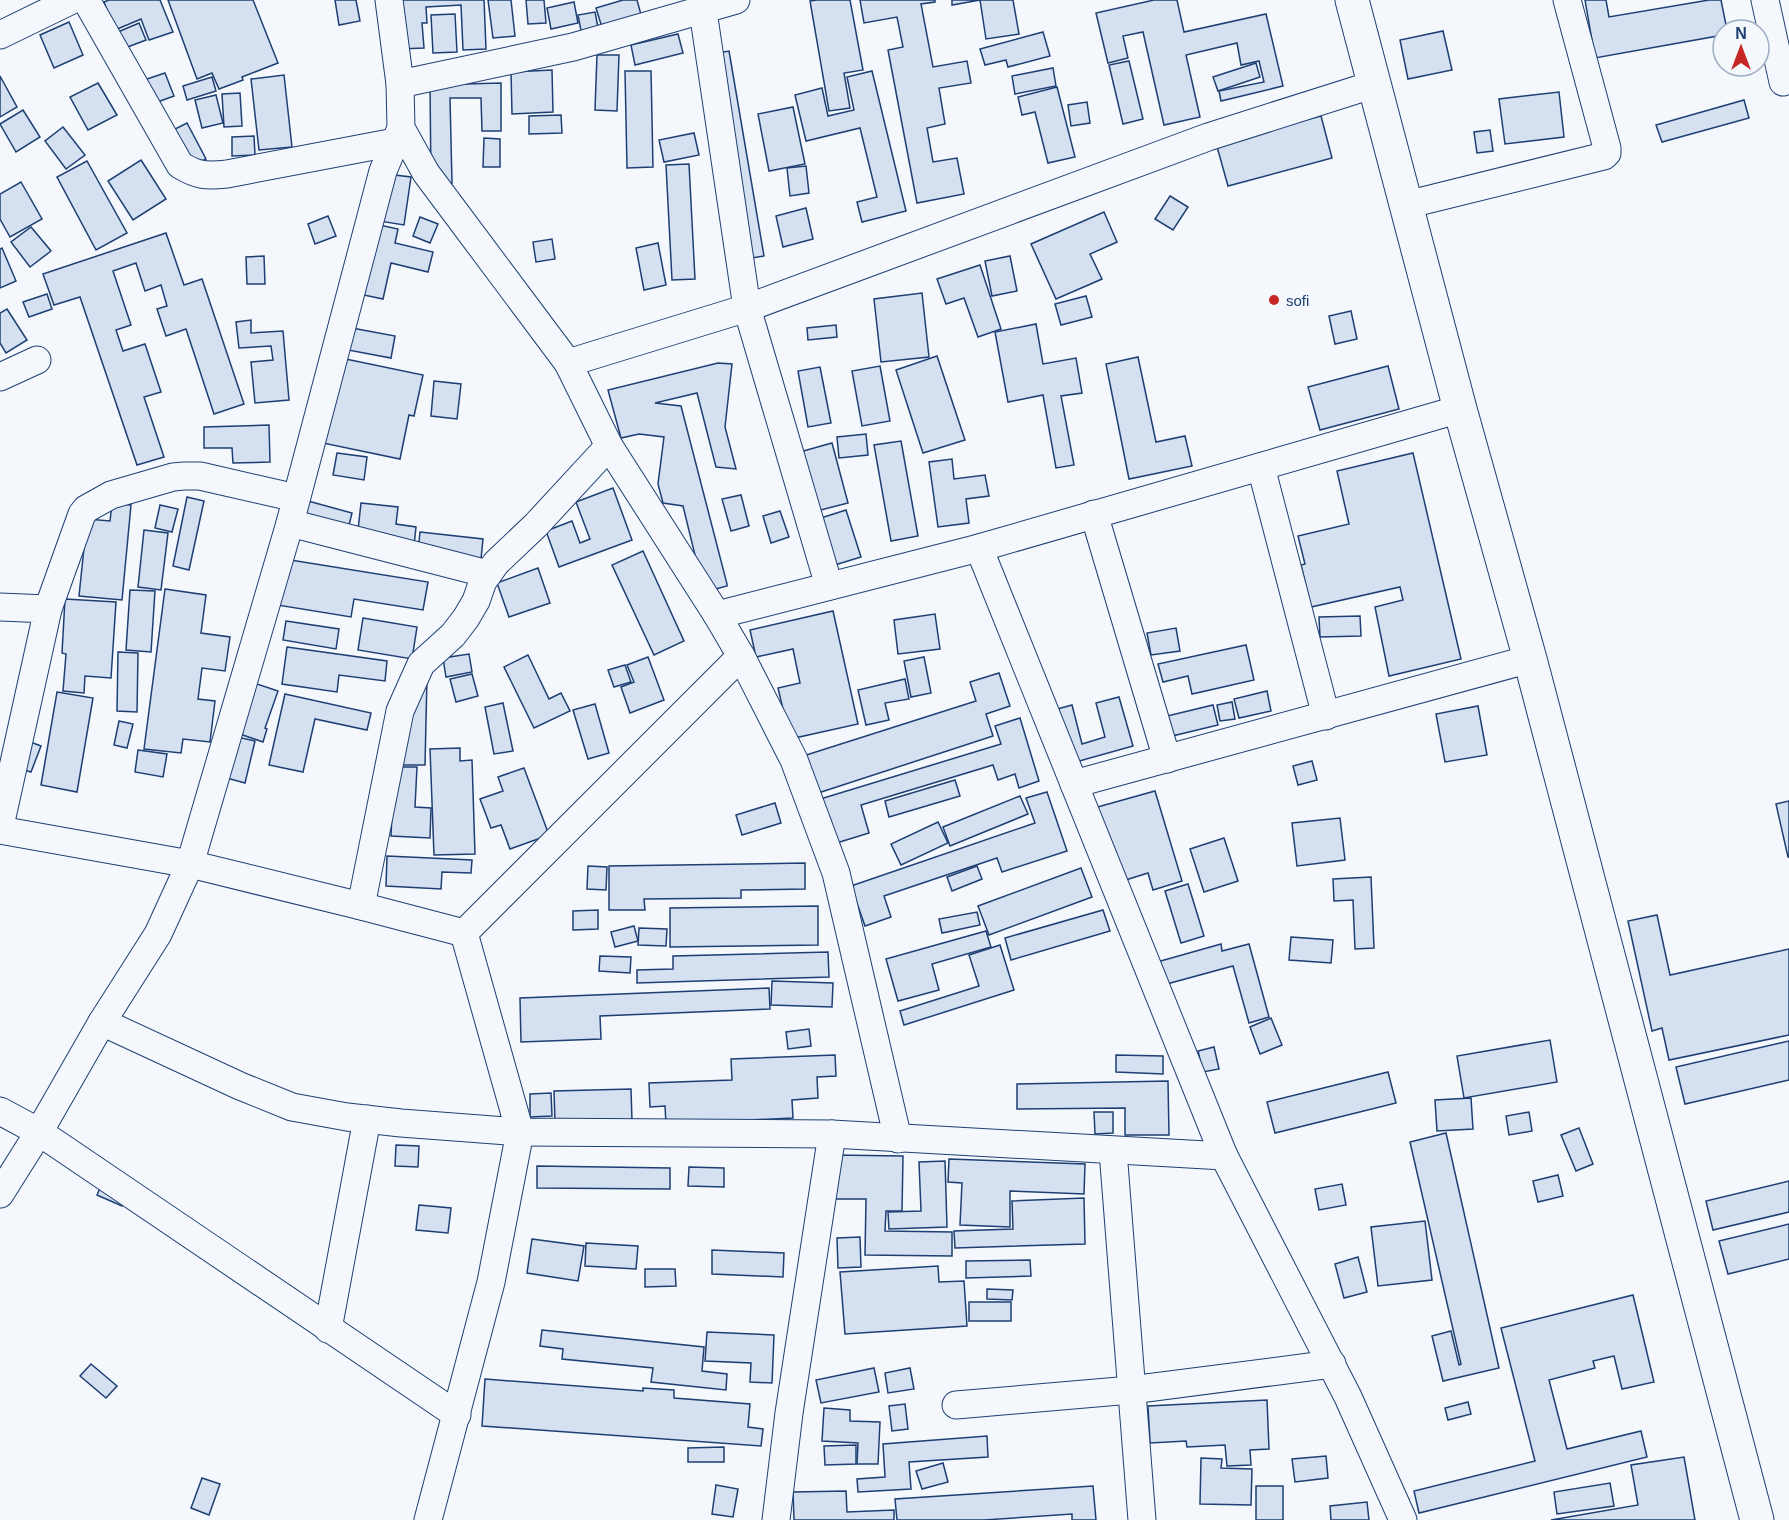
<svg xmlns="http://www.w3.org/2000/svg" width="1789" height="1520" font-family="Arial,sans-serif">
<rect width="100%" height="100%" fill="#f4f7fb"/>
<g fill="#d5e0f0" stroke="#1d3f73" stroke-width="1.5">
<path d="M109,0H160L173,32L149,40L141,19L115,30L104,2Z"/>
<path d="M168,0H253L278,63L242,77L243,80L219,89L212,73L197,79Z"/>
<path d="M335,0H356L360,21L339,25Z"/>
<path d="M396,0H484L486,49L463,50L461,5L426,7L427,23H422L424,48L399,49Z"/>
<path d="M488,0H511L515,36L493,38Z"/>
<path d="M526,0H544L546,23L528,24Z"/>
<path d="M623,0H637L643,22L604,34L596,8Z"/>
<path d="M817,0H850L863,70L844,73L850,108L829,111L810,1Z"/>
<path d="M860,0H935V2L921,4L933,67L967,61L971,83L939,88L945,124L927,128L933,162L957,158L964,194L917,203L888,50L903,47L897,17L864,23Z"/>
<path d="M952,0H1013L1019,34L986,39L980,0L952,5Z"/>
<path d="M1154,0H1177L1184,32L1266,14L1283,86L1221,101L1219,91L1264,82L1259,61L1241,65L1237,43L1186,55L1200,117L1164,125L1143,32L1123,36L1128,58L1108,63L1096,13Z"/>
<path d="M1585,0H1606L1609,17L1709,0H1721L1727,30H1723V35L1595,58Z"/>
<path d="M574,2L578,23L551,29L547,8Z"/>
<path d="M595,12L599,33L582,36L578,15Z"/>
<path d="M455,14L457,52L433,53L431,15Z"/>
<path d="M69,22L83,55L54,68L40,35Z"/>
<path d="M139,23L146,40L125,48L118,32Z"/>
<path d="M1443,31L1452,70L1408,79L1400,40Z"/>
<path d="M1043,32L1050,56L1008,67L1006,60L985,65L980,49Z"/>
<path d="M678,34L683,53L635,65L631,45Z"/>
<path d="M729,51L764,256L740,260L705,55Z"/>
<path d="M597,55H619L617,111L595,110Z"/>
<path d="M1129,61L1143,119L1123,124L1109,65Z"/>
<path d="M1256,63L1260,77L1218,91L1213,77Z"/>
<path d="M1053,68L1056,86L1015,94L1012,76Z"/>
<path d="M552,70L553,112L512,114L511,72Z"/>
<path d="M625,71H651L653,167L627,168Z"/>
<path d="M872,71L906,211L862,222L857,202L877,197L860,128L806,141L795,95L822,88L828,116L854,110L847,77Z"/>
<path d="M165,73L174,96L152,104L144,80Z"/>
<path d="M284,75L292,147L259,150L251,79Z"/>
<path d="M0,76L17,107L0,117Z"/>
<path d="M212,77L216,91L187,100L183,86Z"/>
<path d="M98,83L117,115L88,130L70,97Z"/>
<path d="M501,83V131H482L481,98H450L452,183H431L430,85Z"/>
<path d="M1057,87L1075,157L1048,163L1035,112L1022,115L1018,97Z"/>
<path d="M1559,92L1564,137L1505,144L1499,99Z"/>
<path d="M240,93L242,126L224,127L222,94Z"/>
<path d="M216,95L223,123L202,128L195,100Z"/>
<path d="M1744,100L1749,118L1662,142L1656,125Z"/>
<path d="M1087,102L1090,123L1071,126L1068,105Z"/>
<path d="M793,107L805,164L769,171L758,114Z"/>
<path d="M23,110L40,137L16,152L0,124Z"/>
<path d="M561,115L562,133L529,134V116Z"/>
<path d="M1321,116L1332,158L1228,186L1216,143Z"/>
<path d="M187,123L206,159L183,170L165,134Z"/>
<path d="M63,127L85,155L66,169L45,141Z"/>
<path d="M1490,130L1493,151L1477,153L1474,132Z"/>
<path d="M694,133L699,155L664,162L659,140Z"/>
<path d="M254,136L255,155L232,156V137Z"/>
<path d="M484,138L500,139V167H483Z"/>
<path d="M141,160L166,199L133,220L108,181Z"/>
<path d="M87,161L127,233L96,250L57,177Z"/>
<path d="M689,164L695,279L672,280L666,165Z"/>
<path d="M806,166L809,193L790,196L787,168Z"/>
<path d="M386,174L411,177L404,225L379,221Z"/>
<path d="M21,182L42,219L10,237L0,219V194Z"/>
<path d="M1170,196L1188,207L1173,230L1155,219Z"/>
<path d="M806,208L813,239L783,247L776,216Z"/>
<path d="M1104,212L1117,242L1090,254L1102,279L1056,299L1031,244Z"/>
<path d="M328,216L336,236L315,244L308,224Z"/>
<path d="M420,217L438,224L430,243L413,236Z"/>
<path d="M375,224L398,229L395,243L433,252L428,272L391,263L383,299L359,294Z"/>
<path d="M31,227L51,251L30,267L11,242Z"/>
<path d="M166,233L184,285L202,279L244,404L214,414L186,329L166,336L157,309L167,306L161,285L145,291L136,263L113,271L131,325L116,330L123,351L145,344L161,392L144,397L164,457L137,465L80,297L54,305L43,274Z"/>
<path d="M552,239L555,259L536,262L533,242Z"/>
<path d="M658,243L666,285L644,290L636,248Z"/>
<path d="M2,248L16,281L0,288V249Z"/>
<path d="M264,256L265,284H247L246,257Z"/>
<path d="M1010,256L1017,291L992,296L985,261Z"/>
<path d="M980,265L1001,329L978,337L964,298L946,304L937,279Z"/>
<path d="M922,293L929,357L881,362L874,299Z"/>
<path d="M47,294L52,309L29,317L23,302Z"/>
<path d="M1086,296L1092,317L1061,325L1055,304Z"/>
<path d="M7,309L27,340L6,353L0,343V313Z"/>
<path d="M1351,311L1357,339L1335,344L1329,316Z"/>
<path d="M251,320V333L283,331L289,400L255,403L251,362L273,360L271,346L239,348L236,322Z"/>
<path d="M1036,324L1043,364L1076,358L1082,393L1061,396L1074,465L1056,468L1043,395L1008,402L995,332Z"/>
<path d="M836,325L837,337L808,340L807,328Z"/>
<path d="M352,328L395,336L391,358L348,350Z"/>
<path d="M937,356L965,440L923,453L896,370Z"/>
<path d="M336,357L423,375L414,416L409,415L400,459L318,442Z"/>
<path d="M1138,357L1156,442L1185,436L1192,466L1129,479L1106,364Z"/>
<path d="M718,363L732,364L725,427L736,469L716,467L697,393L655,403L681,406L727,584V586L704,592L683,506L663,503L658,484L664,437L639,434L621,438L608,390Z"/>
<path d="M880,366L890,421L862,426L852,371Z"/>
<path d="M1388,366L1399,409L1320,430L1308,387Z"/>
<path d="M820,367L831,423L808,427L798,371Z"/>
<path d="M434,381L461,384L457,419L431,416Z"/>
<path d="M269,425L270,462L233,463L232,448H204V427Z"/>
<path d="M866,434L868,455L839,458L837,437Z"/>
<path d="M901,441L918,536L891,541L874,445Z"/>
<path d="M832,443L848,503L805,514L789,455Z"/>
<path d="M337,453L367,457L364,480L333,475Z"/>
<path d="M1413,453L1461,659L1389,676L1375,607L1403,600L1400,587L1311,607L1301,565L1305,564L1298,536L1349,524L1337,471Z"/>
<path d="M952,459L954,479L985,475L989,496L966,499L969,523L938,527L929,462Z"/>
<path d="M613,488L632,540L559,567L546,531L572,521L580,543L590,539L576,502Z"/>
<path d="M741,495L749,526L731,531L722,499Z"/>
<path d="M187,497L204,501L189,570L173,566Z"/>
<path d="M297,498L352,513L347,533L291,518Z"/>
<path d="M112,503L131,505L122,600L79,596L87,519L110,521Z"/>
<path d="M361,503L398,507L396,524L416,527L414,546L357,539Z"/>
<path d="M160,505L178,509L172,532L155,528Z"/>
<path d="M846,510L861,557L815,571L799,525Z"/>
<path d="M780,511L789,537L771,543L763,516Z"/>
<path d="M144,530L168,533L161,590L138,587Z"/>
<path d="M420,532L483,539L481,559L418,552Z"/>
<path d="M643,551L684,641L654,655L612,565Z"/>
<path d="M278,558L428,582L423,610L354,599L351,617L271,604Z"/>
<path d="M538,568L550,603L509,617L497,583Z"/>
<path d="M165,589L206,595L201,633L230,637L225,671L202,668L198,699L215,701L210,742L183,739L181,753L144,749Z"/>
<path d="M130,590L155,591L151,652L126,650Z"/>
<path d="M65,599L116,602L111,678L85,676L84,693L63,691L66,654L62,653Z"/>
<path d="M833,611L858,724L790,739L778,688L800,683L793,649L756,657L750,630Z"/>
<path d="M935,614L940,649L898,654L894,620Z"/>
<path d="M1360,616L1361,636L1320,637L1319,617Z"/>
<path d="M363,618L417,627L412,659L358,650Z"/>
<path d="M286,621L339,629L336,649L283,640Z"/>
<path d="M1176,628L1180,651L1151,655L1147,633Z"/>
<path d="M1246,645L1254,680L1192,694L1188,676L1163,682L1158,664Z"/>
<path d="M287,647L387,661L385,681L339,675L337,692L282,684Z"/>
<path d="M118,652L138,653L137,712L117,711Z"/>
<path d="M469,654L472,672L446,677L443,658Z"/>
<path d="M528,655L549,699L561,693L570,711L534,728L504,667Z"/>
<path d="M648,657L664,700L630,713L621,687L634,682L627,665Z"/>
<path d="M924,657L931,693L911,697L904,661Z"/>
<path d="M625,665L631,682L614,687L608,670Z"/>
<path d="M999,673L1010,706L986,714L993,736L812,795L800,757L976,701L970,682Z"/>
<path d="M472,674L478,696L456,702L450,679Z"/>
<path d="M403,677H427L425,765H401Z"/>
<path d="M905,679L909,699L885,703L889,720L866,725L858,690Z"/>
<path d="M251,682L278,691L265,728L267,729L263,742L234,732Z"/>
<path d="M1267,691L1271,711L1239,718L1234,699Z"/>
<path d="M57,692L93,698L77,792L41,785Z"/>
<path d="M285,694L371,713L367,730L315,719L303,772L269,765Z"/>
<path d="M1119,697L1133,746L1065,765L1050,711L1072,705L1082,744L1105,737L1096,703Z"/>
<path d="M1232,702L1235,719L1220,721L1217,705Z"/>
<path d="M503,703L513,751L494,754L485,707Z"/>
<path d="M595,704L609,753L588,759L573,710Z"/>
<path d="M1213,705L1218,725L1168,737L1163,717Z"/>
<path d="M1478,706L1487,755L1445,762L1436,714Z"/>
<path d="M1020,718L1039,781L1019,788L1015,774L998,780L993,765L861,805L869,833L830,845L817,800L1001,744L995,726Z"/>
<path d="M119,721L133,724L127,748L114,745Z"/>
<path d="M233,736L255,741L245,783L223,777Z"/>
<path d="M25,740L41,746L31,772L15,767Z"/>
<path d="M460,748V761L472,760L475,854L434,855L430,749Z"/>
<path d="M138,750L167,754L163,777L135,772Z"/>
<path d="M1312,761L1317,780L1298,785L1293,766Z"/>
<path d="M394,767H417L415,807L431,808L430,838L391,836Z"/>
<path d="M524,768L549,835L510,849L501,825L491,828L480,799L503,791L498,777Z"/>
<path d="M955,780L960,796L889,817L885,801Z"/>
<path d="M1155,791L1182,881L1153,890L1148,873L1116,883L1094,808Z"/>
<path d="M1047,792L1067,851L1002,872L997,858L884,896L891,917L865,926L851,886L1035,823L1026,798Z"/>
<path d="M1020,796L1028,814L950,846L943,827Z"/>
<path d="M1789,801V857H1788L1776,804Z"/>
<path d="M775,803L781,823L742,835L736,815Z"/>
<path d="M1340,818L1345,860L1297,866L1292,823Z"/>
<path d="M938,822L948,843L901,865L891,844Z"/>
<path d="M1224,838L1238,881L1204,892L1190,849Z"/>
<path d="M387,856L472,860L471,873L442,872L441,889L386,886Z"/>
<path d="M805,863V889L741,890V898L644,899L645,910H609V866Z"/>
<path d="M588,866L607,867L606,890L587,889Z"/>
<path d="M977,866L982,879L952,891L947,877Z"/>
<path d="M1081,868L1092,897L989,935L978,906Z"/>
<path d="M1371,877L1374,948L1355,949L1353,900L1334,901L1333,879Z"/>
<path d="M1188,884L1204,936L1181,943L1165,891Z"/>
<path d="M818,906V945L670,947V908Z"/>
<path d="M598,910V929L573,930V911Z"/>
<path d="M1103,910L1110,931L1011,960L1005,938Z"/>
<path d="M977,912L980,925L942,933L939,919Z"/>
<path d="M1657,915L1670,975L1789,949V1035L1669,1060L1662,1028L1652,1031L1628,921Z"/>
<path d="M634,926L638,941L615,947L611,932Z"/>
<path d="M639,928L667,929L666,946L638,945Z"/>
<path d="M986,931L991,947L932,964L939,990L898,1001L886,959Z"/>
<path d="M1291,937L1333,940L1331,963L1289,960Z"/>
<path d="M1221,944L1222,951L1249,944L1269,1017L1249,1023L1233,966L1163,985L1157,962Z"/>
<path d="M1000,945L1014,990L904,1025L900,1011L979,986L969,955Z"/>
<path d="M828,952L829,977L637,983V970L673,969V956Z"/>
<path d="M600,956L631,957L630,973L599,971Z"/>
<path d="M772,981L833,983L832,1007L771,1005Z"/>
<path d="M769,988L770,1009L600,1016L601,1039L521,1042L520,998Z"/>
<path d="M1271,1018L1282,1045L1260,1054L1250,1027Z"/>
<path d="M809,1029L811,1046L788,1049L786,1032Z"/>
<path d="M1550,1040L1557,1082L1464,1098L1457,1056Z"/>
<path d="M1789,1041V1080L1685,1104L1676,1067Z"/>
<path d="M1214,1047L1219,1069L1203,1072L1198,1051Z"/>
<path d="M835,1055L836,1076L817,1077L818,1098L792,1100L793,1118L666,1124L665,1106L650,1107L649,1083L732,1080L731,1059Z"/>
<path d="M1116,1055L1163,1056V1074L1116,1072Z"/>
<path d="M1388,1072L1396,1103L1275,1133L1267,1102Z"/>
<path d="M1168,1081L1169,1135H1125V1108L1017,1109V1084Z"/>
<path d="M631,1089L632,1121L555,1123L554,1091Z"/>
<path d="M551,1093L552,1116L530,1117V1094Z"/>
<path d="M1471,1098L1473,1129L1437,1131L1435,1100Z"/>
<path d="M1094,1112H1113V1133L1095,1134Z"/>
<path d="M1529,1112L1532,1131L1509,1135L1506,1116Z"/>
<path d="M1579,1128L1593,1164L1576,1171L1561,1135Z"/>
<path d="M1446,1133L1499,1368L1443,1381L1432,1336L1451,1331L1459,1365L1461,1364L1410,1142Z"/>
<path d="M396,1145L419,1146L418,1167L395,1166Z"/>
<path d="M834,1155L903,1156L902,1211H886L885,1231L952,1232V1256L865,1255L866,1199H834Z"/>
<path d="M949,1159L1085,1164L1084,1194L1010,1191V1227L960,1225L962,1183L948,1182Z"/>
<path d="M945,1161L947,1227L889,1229L888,1212L921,1211L919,1162Z"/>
<path d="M537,1166L670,1168V1189L537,1188Z"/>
<path d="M689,1167L724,1168V1187L688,1186Z"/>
<path d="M1558,1175L1563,1196L1538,1202L1533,1181Z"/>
<path d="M1789,1181V1212L1713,1230L1706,1201Z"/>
<path d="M102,1183L127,1194L122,1206L97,1195Z"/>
<path d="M1342,1184L1346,1205L1319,1210L1315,1189Z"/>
<path d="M1084,1198L1085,1244L955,1248L954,1231L1013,1229L1012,1201Z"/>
<path d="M419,1205L451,1208L448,1233L416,1230Z"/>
<path d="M1425,1221L1432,1280L1378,1286L1371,1227Z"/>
<path d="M1789,1224V1259L1728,1274L1719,1241Z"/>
<path d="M860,1237L861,1267L838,1268L837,1238Z"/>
<path d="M532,1239L584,1246L578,1281L527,1273Z"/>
<path d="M586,1243L638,1246L636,1269L585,1266Z"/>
<path d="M712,1250L784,1253L783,1277L712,1274Z"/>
<path d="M1358,1257L1367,1292L1344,1298L1335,1264Z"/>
<path d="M1030,1260L1031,1276L966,1278V1261Z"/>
<path d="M938,1266L939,1282L964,1281L967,1326L845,1334L840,1272Z"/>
<path d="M645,1269H675L676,1286L645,1287Z"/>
<path d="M987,1289L1013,1290L1012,1300L987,1299Z"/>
<path d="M1633,1295L1654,1382L1622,1389L1614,1356L1593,1361L1595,1368L1549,1380L1567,1449L1641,1431L1647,1457L1419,1513L1414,1491L1535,1461L1501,1328Z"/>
<rect x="969" y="1302" width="42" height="19"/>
<path d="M542,1330L704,1347L702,1371L727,1374L726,1390L651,1382L653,1368L562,1359L563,1349L540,1346Z"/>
<path d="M707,1332L774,1335L772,1383L750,1382L751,1363L705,1361Z"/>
<path d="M91,1364L117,1386L106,1398L80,1376Z"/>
<path d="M874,1368L879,1392L821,1403L816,1380Z"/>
<path d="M910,1368L914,1389L888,1393L885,1373Z"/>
<path d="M485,1379L643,1391V1388L674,1390V1398L750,1404L748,1427L763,1429L761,1446L482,1426Z"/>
<path d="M1267,1400L1269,1449L1250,1450L1251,1465L1227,1466L1225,1445L1187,1447L1186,1441L1150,1443L1148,1406Z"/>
<path d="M1468,1402L1471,1414L1448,1420L1445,1408Z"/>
<path d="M905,1404L908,1429L892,1431L889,1406Z"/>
<path d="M824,1408L850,1410V1421L880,1422L878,1464H857L858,1443L822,1441Z"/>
<path d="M987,1436L988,1457L909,1462L911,1489L858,1492L857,1479L885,1477L883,1444Z"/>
<path d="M856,1445V1464L825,1465L824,1446Z"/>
<path d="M724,1447V1462H688V1448Z"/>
<path d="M1326,1456L1328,1478L1295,1482L1292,1459Z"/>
<path d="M1684,1457L1695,1520H1551L1638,1505L1631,1465Z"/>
<path d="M1201,1458L1222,1459L1221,1468L1252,1469L1251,1505L1200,1504Z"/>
<path d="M943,1463L948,1482L922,1489L916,1471Z"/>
<path d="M202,1478L220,1484L209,1515L191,1508Z"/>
<path d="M1610,1483L1614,1506L1557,1514L1554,1492Z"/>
<path d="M716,1485L738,1489L733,1517L712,1514Z"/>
<path d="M1093,1486L1096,1520H1072V1514L984,1520H897L895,1499Z"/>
<rect x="1256" y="1486" width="27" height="34"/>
<path d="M846,1491L847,1512L894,1510V1520H794L793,1492Z"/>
<path d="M1367,1502L1369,1520H1331L1330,1506Z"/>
</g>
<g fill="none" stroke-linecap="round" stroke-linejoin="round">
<defs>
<g id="minor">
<path d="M86,0L180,165C198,176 206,176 227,174L395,142"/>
<path d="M389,0L400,84L401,128L426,173L568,363L609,446L717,615L741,656L794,760L836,873L898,1139"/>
<path d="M1765,0L1783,82"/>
<path d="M703,11L747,308L829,586"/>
<path d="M0,35L72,0"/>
<path d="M400,84L573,47L736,0"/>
<path d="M1406,205L1604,156L1607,153V148L1567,0"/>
<path d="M568,363L747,308L1208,137L1375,84"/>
<path d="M0,377L37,360"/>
<path d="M1261,467L1326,716"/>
<path d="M1094,514L1167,759"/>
<path d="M290,523L488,574"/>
<path d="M979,548L1224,1156L1348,1397L1403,1520"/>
<path d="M0,607L48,609L0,826"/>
<path d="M48,609L82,514L86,509L111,495L173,477L184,476H200L296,498"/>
<path d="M717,615L979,548L1460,409"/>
<path d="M1074,784L1530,659"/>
<path d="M0,830L190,864L361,906"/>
<path d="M464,933L361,906L400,711L421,664L453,635L466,618L476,601L483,581L496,563L536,525L609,446"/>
<path d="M102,1022L240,1086L292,1107L347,1117L401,1123L520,1132L832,1134L1224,1156"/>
<path d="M0,1111L39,1132L457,1415"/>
<path d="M1113,1151L1142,1520"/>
<path d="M0,1194L39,1132L102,1022L158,934L190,864L290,523L383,171L401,128"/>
<path d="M328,1329L367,1119"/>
<path d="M956,1405L1131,1390L1332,1364"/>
<path d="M428,1520L491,1282L520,1132L464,933L741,656"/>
<path d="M776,1520L789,1413L832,1134"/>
</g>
<path id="primary" d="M1352,0L1460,409L1530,659L1757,1520"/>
</defs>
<use href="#minor" stroke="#1d3f73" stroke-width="29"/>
<use href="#primary" stroke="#1d3f73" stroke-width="35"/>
<use href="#minor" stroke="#f4f7fb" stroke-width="27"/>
<use href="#primary" stroke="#f4f7fb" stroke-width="33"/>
</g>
<circle fill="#c62828" stroke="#f4f7fb" stroke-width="2" cx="1274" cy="300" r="6"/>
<g text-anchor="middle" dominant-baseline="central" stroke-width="4.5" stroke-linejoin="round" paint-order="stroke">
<g font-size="15" fill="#1d3f73" stroke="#f4f7fb" text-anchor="start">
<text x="1286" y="300">sofi</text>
</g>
</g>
<g transform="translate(1741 48)"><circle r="28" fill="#f4f7fb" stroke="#9eadc5" stroke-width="1.5"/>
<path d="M0-4.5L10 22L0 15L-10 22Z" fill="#c62828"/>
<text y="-9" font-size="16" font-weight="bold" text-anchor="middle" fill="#1d3f73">N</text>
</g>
</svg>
